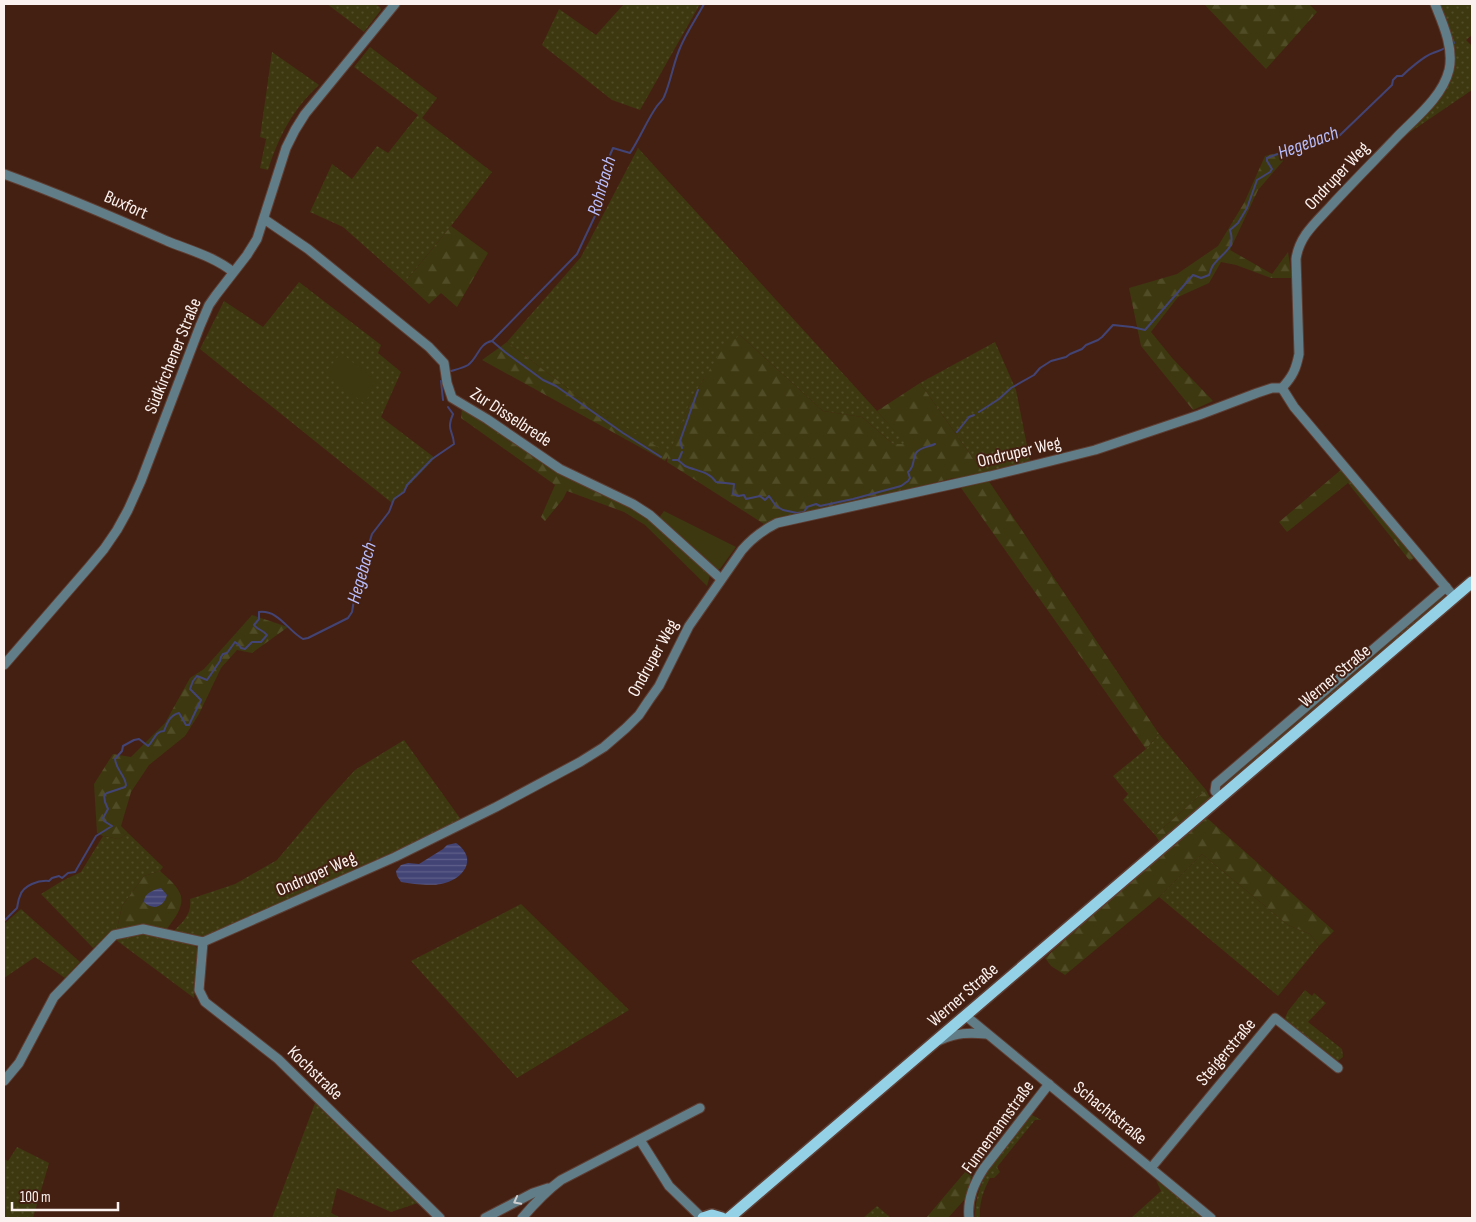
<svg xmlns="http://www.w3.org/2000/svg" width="1476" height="1222" font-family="'Sofia Sans Condensed',sans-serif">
<defs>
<pattern id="grass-dots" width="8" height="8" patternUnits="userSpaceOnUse" patternTransform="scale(1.25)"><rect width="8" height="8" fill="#3d380f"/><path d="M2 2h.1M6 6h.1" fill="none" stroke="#504c26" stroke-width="1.8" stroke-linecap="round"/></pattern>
<pattern id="forest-firs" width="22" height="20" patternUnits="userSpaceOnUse" patternTransform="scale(1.25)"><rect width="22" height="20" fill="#3d380f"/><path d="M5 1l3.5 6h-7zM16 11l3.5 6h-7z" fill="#504c26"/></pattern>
<pattern id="water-rules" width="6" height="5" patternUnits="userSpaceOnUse" patternTransform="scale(1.25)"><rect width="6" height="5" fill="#434476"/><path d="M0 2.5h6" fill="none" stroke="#5f5f8a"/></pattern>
</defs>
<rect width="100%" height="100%" fill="#442013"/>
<g fill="url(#grass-dots)">
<path d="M327,4H375L380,7L381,10L364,32Z"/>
<path d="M624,4H700L640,110L612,100L542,45L559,9L596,35Z"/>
<path d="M1440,4H1472V35L1466,40L1472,46V90L1400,139L1437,99L1453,45Z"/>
<path d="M370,47L437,98L422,118L492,172L451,226L405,282L343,227L310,212L332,164L352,179L377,146L388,153L418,115L354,67Z"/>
<path d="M272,52L319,85C292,110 279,136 268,170L260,168L266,139L260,137Z"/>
<path d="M638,148L907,444H893L862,417L823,411L740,335L704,379L692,397L669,455L587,403L507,342L581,257Z"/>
<path d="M299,282L381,345L378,353L401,372L381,417L435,458L392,503L200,349L224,301L263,327Z"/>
<path d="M995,342L1016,390L1030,461L984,474L920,383Z"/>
<path d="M1443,592L1445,597L1220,790L1218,787Z"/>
<path d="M1159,734L1206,790L1155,835L1123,800L1128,794L1113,776L1146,749Z"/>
<path d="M404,740L462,821L202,938L173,932C183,921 192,915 190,899L235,884L277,860L324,804L355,770Z"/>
<path d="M128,833L163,867L160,871L144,876L122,906L117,929L93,948L41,894L62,881L81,872L103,836L119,839Z"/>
<path d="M1202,854L1288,925L1310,934L1319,946L1278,996L1159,897Z"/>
<path d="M521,904L629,1010L517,1078L411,961Z"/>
<path d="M21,909L80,962L65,978L35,957L4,978V924Z"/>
<path d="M144,933L192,942L199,951L194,998L116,940Z"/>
<path d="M1305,990L1312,996L1314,993L1326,1003L1308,1022L1342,1049L1343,1057L1338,1061L1287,1022L1285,1018L1288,1011Z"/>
<path d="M315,1103L418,1203L391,1212L337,1188L331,1213L341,1218H272Z"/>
<path d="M1032,1115L1041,1120H1035L997,1167L1000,1172L994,1178H990C983,1191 979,1204 980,1218H975C975,1209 976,1200 979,1191C986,1166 1015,1136 1032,1115Z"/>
<path d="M17,1147L49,1163L33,1218H4V1159L8,1161Z"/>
<path d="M1156,1180L1204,1218H1131L1161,1191Z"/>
<path d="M877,1206L891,1218H863Z"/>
</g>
<g fill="url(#forest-firs)">
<path d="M1204,4H1309L1317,12L1266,69Z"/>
<path d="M1282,152L1283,161L1258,190L1230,250L1272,274L1288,252L1292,278H1271L1236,265L1221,262L1209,283L1178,297L1151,332L1173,359L1213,401L1193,410L1141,346L1129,288L1177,274L1218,246L1244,203L1265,156Z"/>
<path d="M451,226L488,253L457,307L441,293L429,304L405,282Z"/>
<path d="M740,335L823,411L862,417L893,444H906L877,411L920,383L984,474L1159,734L1146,749L954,478L764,524L667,462L668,456L665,461L482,360L507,342L587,403L669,454L692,397L704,379L722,349Z"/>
<path d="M462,408L558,472L630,505L648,517L710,575L707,586L645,525L624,512L567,491L563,499L545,521L541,517L555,485L461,418Z"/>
<path d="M1342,469L1417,556L1410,561L1348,483L1287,532L1279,522Z"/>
<path d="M252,615L288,627L252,653L237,650L221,668L199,714L185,736L149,765L131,792L121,826L128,833L119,839L103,836L97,833L94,784L113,754L131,757L165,723L190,678L204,669Z"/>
<path d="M1206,790L1210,798L1159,841L1155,835Z"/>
<path d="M1207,818L1334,931L1319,946L1310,934L1288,925L1202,854L1159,897L1065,975L1051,966L1045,958L1099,909Z"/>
<path d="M160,871C187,894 188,902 166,930L146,926L117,929L122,906L144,876Z"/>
<path d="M965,1172L972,1176L965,1199L948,1218H926Z"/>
</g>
<g fill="#3d380f">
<path d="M341,353L375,380L365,404L325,373Z"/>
<path d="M664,511L736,547L720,569L713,570L658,519Z"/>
</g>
<g fill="url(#water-rules)">
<path d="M456,843C479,859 463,880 441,884C430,886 412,884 401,882L397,876L396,871L401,865L408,863L419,864L443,849L447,845Z"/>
<path d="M161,888L167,895C164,907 153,911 144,902C144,893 153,890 161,888Z"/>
</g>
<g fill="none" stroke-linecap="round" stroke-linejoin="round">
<g stroke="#434476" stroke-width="2">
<path d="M1451,36L1454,43"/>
<path d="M492,341L577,254L603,199V175L607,168V162L613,148L630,153C640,138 647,120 657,106C660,102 663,100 664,97C671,81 673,64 680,48C686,33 696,19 704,4"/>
<path d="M448,372C454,370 463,368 468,365C478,358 479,343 492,341L505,352L543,380L556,386L623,433L661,457"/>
<path d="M441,381L443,400"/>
<path d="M979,412L999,399L1011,388L1034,375L1040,368L1051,361L1066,357L1070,354L1082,349L1086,345L1098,340L1102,337L1113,325L1132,327L1145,330L1193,275L1201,278L1209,275C1211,271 1211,267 1214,264C1224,251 1236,249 1230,230L1238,223L1247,208L1257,180L1270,172L1272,169L1267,161V158L1312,141L1324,133H1329L1333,138L1338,137L1392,85L1393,80L1397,76H1402C1408,70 1424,56 1433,53C1437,51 1440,51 1445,48"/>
<path d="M957,432L969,417L974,415"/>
<path d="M682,448L680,441L698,390"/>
<path d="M679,459L682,452"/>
<path d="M673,460H678C679,461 684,465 685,466C696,471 709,471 716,482L734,484L733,494L738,496L744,495L746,499L760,496L765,500L769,496L776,506L783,510L797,513L804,512L807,507L816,504L820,506L853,499L901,486L908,481L910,478L908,472C915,467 912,460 916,453C920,447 929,447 935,444"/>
<path d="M4,921L17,908C18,904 18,900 20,896C23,885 39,880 49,881L52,878L59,876L62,878L68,873L75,872L96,836L112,826L104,821L103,818L108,809L105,802L104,795L107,793L125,787L126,785C125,775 116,770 115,759L122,751L123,746L134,740L139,739L148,746C154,741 155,731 164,731C167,723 170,715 179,713L186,725H189L201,700L190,689L193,681L197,676L207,680L220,661L221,657L223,654L227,653L235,642L239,645L241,648L245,649L252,642H261L267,635C263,630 258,630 254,625L259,619V612C279,610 287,630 303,639L308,638L348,618L352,612L357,582L372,534L389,512L394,499L404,492L407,485L432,459L454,444C453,429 446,431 453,414L448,407"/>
</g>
<defs>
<g id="minor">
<path d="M4,174C59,194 113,217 167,241C189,250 215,257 233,272"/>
<path d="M264,219L308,249L429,347L444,363L447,383L452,398L487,419L560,469L633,504L650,515L721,579"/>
<path d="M1282,388L1294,407L1450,592"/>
<path d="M4,665L89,567L104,549L117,530L128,510L141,481L200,326L209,305L216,295L247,255L257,239L286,148L295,130L305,114L395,4"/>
<path d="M1220,797L1215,791L1216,784L1446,587"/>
<path d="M203,942L199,990L205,1002L278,1059L440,1218"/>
<path d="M966,1016L1211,1218"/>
<path d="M940,1040C958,1033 968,1032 986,1034"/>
<path d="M4,1081L19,1063L54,997L114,935L143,929L203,942L395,857L496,807L580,762L604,747L626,728L639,715L649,700L659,686L689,626L742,550C752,538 763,530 777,523L990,476L1095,450L1199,415L1257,393L1272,388H1282C1293,376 1296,369 1299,354L1296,259C1299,237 1314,224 1329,208C1350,185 1373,162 1395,139C1414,119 1442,98 1449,70C1454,48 1443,24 1435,4"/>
<path d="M640,1140L669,1186L702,1218"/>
<path d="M1151,1168L1275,1018L1338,1068"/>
<path d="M485,1218L533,1193L548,1188"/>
<path d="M522,1218C534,1204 546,1191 561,1180L700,1108"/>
<path d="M969,1218C967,1200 974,1183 984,1168L1049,1084"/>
</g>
<g id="major">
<path d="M703,1218L712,1215L722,1218"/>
<path d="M729,1218L1472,582"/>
</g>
</defs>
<use href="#minor" stroke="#5e3d32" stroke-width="11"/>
<use href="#major" stroke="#5e3d32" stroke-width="14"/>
<use href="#minor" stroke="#617e88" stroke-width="9"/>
<use href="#major" stroke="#94d1e6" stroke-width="11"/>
</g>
<defs><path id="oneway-chevron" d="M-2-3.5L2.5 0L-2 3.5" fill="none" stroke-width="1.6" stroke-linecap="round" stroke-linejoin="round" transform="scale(1.25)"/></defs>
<use stroke="#cdcecf" href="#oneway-chevron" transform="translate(517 1201) rotate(152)"/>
<g text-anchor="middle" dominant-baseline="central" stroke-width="4" stroke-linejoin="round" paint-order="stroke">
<g font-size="18" fill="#fbf1ee" stroke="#442013">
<text transform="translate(1337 176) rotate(-47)">Ondruper Weg</text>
<text transform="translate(126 205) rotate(24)">Buxfort</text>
<text transform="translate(173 356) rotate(-68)">Südkirchener Straße</text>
<text transform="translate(511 417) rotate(33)">Zur Disselbrede</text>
<text transform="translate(1019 452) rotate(-13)">Ondruper Weg</text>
<text transform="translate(653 658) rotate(-61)">Ondruper Weg</text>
<text transform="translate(1335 676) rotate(-40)">Werner Straße</text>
<text transform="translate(316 874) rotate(-24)">Ondruper Weg</text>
<text transform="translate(963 995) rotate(-41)">Werner Straße</text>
<text transform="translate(1226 1052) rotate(-50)">Steigerstraße</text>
<text transform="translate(315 1073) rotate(44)">Kochstraße</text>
<text transform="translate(1110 1113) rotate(39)">Schachtstraße</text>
<text transform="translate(998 1127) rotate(-54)">Funnemannstraße</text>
</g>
<g font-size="19" font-style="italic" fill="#b8bdfc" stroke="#442013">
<text transform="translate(1308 143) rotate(-20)">Hegebach</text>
<text transform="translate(602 186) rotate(-74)">Rohrbach</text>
<text transform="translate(362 573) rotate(-74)">Hegebach</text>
</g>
</g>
<rect width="1476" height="1222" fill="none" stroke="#fbf1ee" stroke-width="10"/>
<path d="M12 1202v8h106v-8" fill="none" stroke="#fbf1ee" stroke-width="2.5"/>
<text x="20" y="1202" font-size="15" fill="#fbf1ee" stroke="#442013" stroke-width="4" paint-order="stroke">100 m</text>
</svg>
